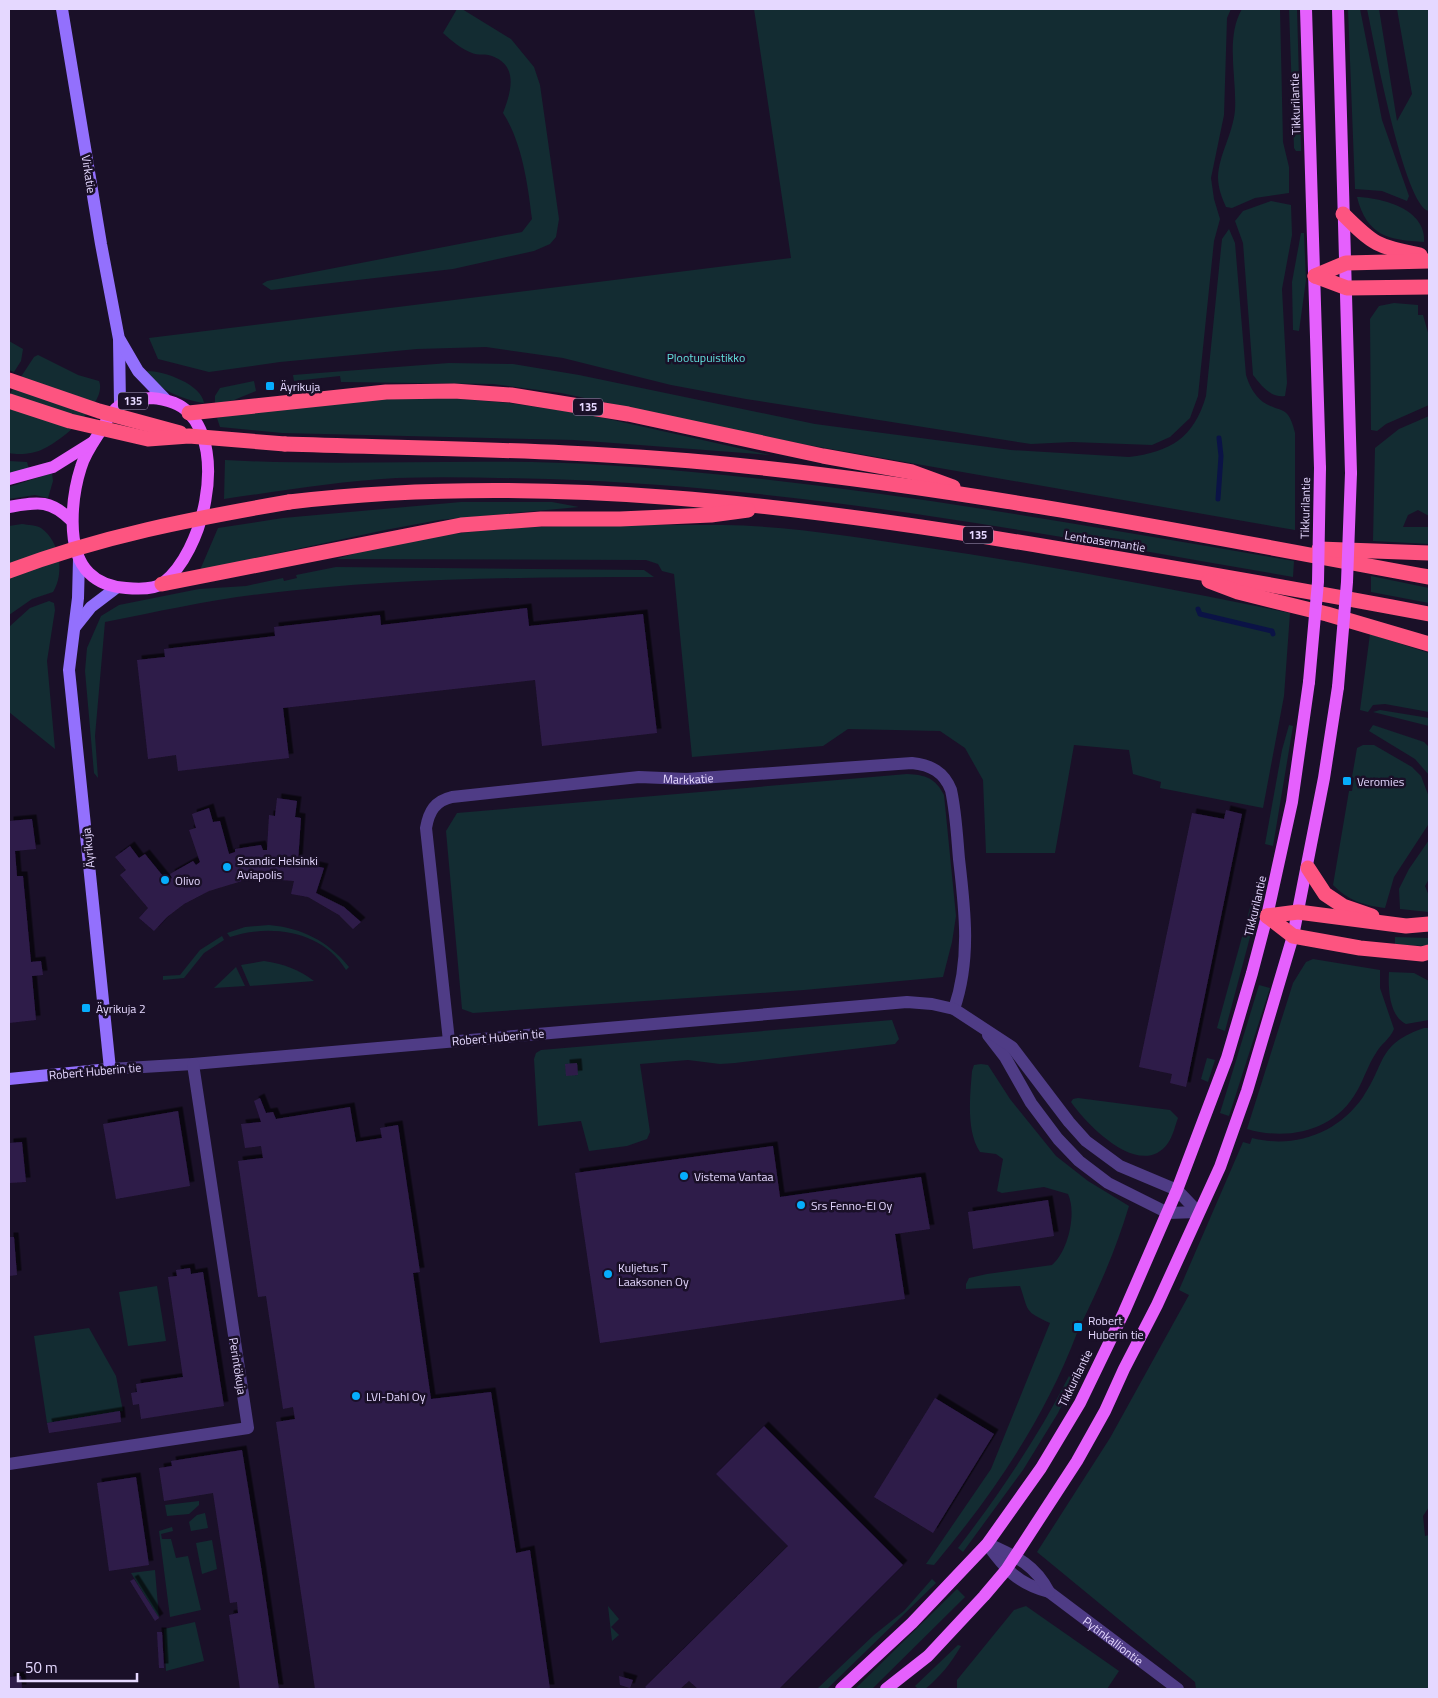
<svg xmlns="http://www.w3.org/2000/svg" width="1438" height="1698" font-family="'Titillium Web',sans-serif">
<defs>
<filter id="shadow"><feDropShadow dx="4.5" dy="-4.5" stdDeviation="0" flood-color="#0009"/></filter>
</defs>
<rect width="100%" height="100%" fill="#1a1028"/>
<g fill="#132c32">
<path d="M457,9H462L511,39L534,67L540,85L559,219L556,237L550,244L534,251L453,269L271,290L262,284L267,281L522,232L532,219C528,185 522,142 503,113C511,92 519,66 492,56C485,53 478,56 472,53C461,49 452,41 443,33Z"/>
<path d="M754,9H1231L1227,18L1224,115L1211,178L1214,199L1220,219L1214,241L1198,396L1190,418L1170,437L1152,445L1072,442L1031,444L746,399L671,385L563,358L486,347L417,349L280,362L209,372L158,359L149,338L791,258Z"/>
<path d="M1242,9H1280L1283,142L1289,167V193L1255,198L1232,208L1226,207C1222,198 1218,188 1218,177C1219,154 1233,134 1235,110C1237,78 1225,38 1242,9Z"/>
<path d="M1289,9H1297L1301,151H1296L1294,148Z"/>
<path d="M1348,9H1360L1382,120L1409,196L1407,201L1382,191L1355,189Z"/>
<path d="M1367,9H1379L1397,121L1412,94L1397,9H1429V211C1404,207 1373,37 1367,9Z"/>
<path d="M1357,197C1383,198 1426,209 1424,242C1388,240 1367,236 1357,197Z"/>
<path d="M1271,201L1291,205L1292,235L1282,289L1287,383L1285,396C1270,398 1261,385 1253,375L1243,243L1235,221L1243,211Z"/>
<path d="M1229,229L1235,243L1246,375C1249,385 1254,395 1263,402C1282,414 1288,404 1295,433V530L802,444L561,393L493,384L341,382L340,376L294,381L293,375L449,363L513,364L579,375L815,424L1011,450L1129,457C1170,452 1194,438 1206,396L1222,239Z"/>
<path d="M1301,233H1304L1306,280L1299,331L1293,330L1292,282Z"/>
<path d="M1394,303L1418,305V315H1423L1429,336V405L1386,424L1377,431L1371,430L1370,319L1379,306Z"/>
<path d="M9,341L23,349L21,361L14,372L9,370Z"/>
<path d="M38,355L78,375L99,381C108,402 62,441 43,449C34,454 19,455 9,453V395L34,357Z"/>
<path d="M147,371C164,371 201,384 204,403C186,401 153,388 147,371Z"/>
<path d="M254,381L256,391L234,400L215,404V396L220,388Z"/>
<path d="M437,397L509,403L586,414L770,455L574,440L282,433L220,427L217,418C289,403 364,399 437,397Z"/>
<path d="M1429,416V516L1418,510L1408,515L1403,527H1429V544L1373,541L1375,448L1399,429Z"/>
<path d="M225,460C351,467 478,457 604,465C836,480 1065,522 1294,561L1293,577C1046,534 799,487 548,479C497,478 446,476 396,478C339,481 281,491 224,499Z"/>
<path d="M9,461L27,462L29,469L9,474Z"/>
<path d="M52,473L53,481L48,498L35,495L9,499V487Z"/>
<path d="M461,502H552L579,507L439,520L385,530L200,570L218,528L283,518Z"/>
<path d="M22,524C28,525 36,525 41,528C60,541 65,574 53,592L32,599L9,615V526Z"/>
<path d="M723,525C790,526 855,537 922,547C1046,565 1168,588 1290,613L1284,696L1263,808L1160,788L1161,782L1133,774L1129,750L1074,745L1055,853H986L983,780L965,748L940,731L848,729L823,746L692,757L674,574L662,571L658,564L646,560L336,559C460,519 595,526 723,525Z"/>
<path d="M336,567L644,570L654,577C523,577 391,578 261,594C209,600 157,612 105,622L95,736L98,778L94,773L85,671L87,648L101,616L119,605L199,589L246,586L283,578L284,581L297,578L296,575Z"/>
<path d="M1371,576L1429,588V603L1371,592Z"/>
<path d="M49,601L54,603L55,610L47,661L55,749L9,712V627L30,608Z"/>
<path d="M1370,634L1429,653V712L1385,704L1373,705L1368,712L1360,710Z"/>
<path d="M1380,710L1429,718V726L1373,712Z"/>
<path d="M1289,725L1293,726L1273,846L1265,844L1282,750Z"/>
<path d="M1373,725L1424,742L1429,747V775L1415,759L1369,731Z"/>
<path d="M1363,745H1374L1412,767L1421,776L1429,797L1428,825L1394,877L1385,908C1363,905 1349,901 1333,885L1349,791H1352L1354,778L1352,777L1357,748Z"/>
<path d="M907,774C926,775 935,778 944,795L956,916L952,942L943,977L804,990L473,1013L462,1009L446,831L457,813Z"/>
<path d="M1429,840V879L1425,886L1429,896V912L1400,909L1399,889L1409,869Z"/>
<path d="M1259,875L1266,877L1225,1031L1217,1028Z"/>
<path d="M269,925C302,928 328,941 349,967L346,970C322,930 269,924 230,937L227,933L245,927Z"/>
<path d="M222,936L224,940L204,953L184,978L163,980V976L180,975L200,950Z"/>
<path d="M1395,937L1429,938V946L1395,945Z"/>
<path d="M1313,959L1380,970V988L1394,1029C1390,1039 1381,1044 1376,1053C1368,1065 1364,1079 1357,1091C1335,1131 1288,1141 1247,1129L1293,983L1306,962Z"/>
<path d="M264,961C284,964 298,969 314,981L250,986L241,965Z"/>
<path d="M236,967L245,986L214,988Z"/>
<path d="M1389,972L1414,973L1429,981V1020L1406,1024C1389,1016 1388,988 1389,972Z"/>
<path d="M1259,985L1270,988L1229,1116L1220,1113Z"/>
<path d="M892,1020L899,1039L895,1044L735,1063L720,1064L688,1060L640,1064L650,1132L647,1139L627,1146L589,1151L581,1121L538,1126L534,1059L536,1053L541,1050Z"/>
<path d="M1424,1028H1429V1507L1423,1516L1425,1536L1429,1535V1689H1196L1195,1682L1037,1552L1110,1438L1189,1295L1179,1290L1243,1142L1250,1144L1252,1138C1295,1149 1338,1133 1363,1097C1386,1063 1377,1044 1424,1028Z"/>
<path d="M1207,1058L1215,1060L1208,1082L1201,1079Z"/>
<path d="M981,1064L988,1065L1010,1099L1056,1156L1088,1181L1129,1206C1117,1246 1101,1284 1082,1322L1077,1320L1072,1331L1077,1333C1044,1420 993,1494 934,1565L926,1564L991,1469L1050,1323C1024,1311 1029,1312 1020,1286L966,1289V1284L969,1278L987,1274L1052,1265C1068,1252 1077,1213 1068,1194L1044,1187L1002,1193L997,1191L1003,1159L996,1154L980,1152C966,1131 970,1096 972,1071L974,1065Z"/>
<path d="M1078,1098L1170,1110L1178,1118C1175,1126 1173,1136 1168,1143C1141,1181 1087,1125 1071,1102L1073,1099Z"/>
<path d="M157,1286L166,1341L128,1346L119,1292Z"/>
<path d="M89,1328L116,1376L123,1411L47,1423L34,1336Z"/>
<path d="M1069,1376L1075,1378L1058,1413L1023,1470L963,1552L958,1548C1000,1493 1038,1437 1069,1376Z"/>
<path d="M199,1501V1505L189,1514L167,1516L165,1505Z"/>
<path d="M205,1513L208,1528L191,1531L189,1522L197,1515Z"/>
<path d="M172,1527L173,1531L161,1534L162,1539H171L176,1558L188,1556L201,1610L170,1617L159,1531Z"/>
<path d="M212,1540L217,1569L202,1574L196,1543Z"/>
<path d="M155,1570L159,1618L131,1573Z"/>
<path d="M932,1579L936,1583L827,1689H817L874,1635L904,1611Z"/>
<path d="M957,1589L965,1597L872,1689H855Z"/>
<path d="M608,1606L619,1619L611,1627L619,1635L612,1641Z"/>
<path d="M1026,1606L1119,1671L1107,1689H957V1680L1014,1610Z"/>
<path d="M195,1622L204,1661L166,1671L164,1629Z"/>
<path d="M958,1645L961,1646C951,1663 940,1677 925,1689H918L915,1686Z"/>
</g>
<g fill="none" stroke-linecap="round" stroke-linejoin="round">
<g stroke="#0b1346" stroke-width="5">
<path d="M1218,499L1221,456L1219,438"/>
<path d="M1198,609L1200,614L1272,631L1273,634"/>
</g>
</g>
<g fill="#2f1c49" filter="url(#shadow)">
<path d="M527,608L529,626L643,614L657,733L542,746L535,680L283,708L289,758L178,771L176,755L148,759L137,660L165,657L164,649L275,636L274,627L380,615L381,625Z"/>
<path d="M277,798L297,801L295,817L301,818L298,862L324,868L316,893L344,907L361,922L353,929L339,915L308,897L291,894L294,881L267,879L242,881L209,891L184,904L167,917L154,931L139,918L148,908L120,875L126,870L115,857L130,846L139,858L145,854L167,881L172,878L170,874L193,861L196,865L200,862L189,830L196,828L192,814L209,808L213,822L220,821L229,854L235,852V849L261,845L263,850H267L269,815L275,816Z"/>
<path d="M1226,810L1242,814L1186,1087L1170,1083L1172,1074L1139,1067L1192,813L1224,819Z"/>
<path d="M32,819L36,849L15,851L17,876H23L31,962L41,961L43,975L32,976L36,1020L9,1023V821Z"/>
<path d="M577,1063L578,1075L566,1076L565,1064Z"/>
<path d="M260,1098L266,1113L273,1112L276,1119L350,1107L356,1142L382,1138L380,1128L398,1125L420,1272L413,1273L431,1399L491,1392L516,1553L530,1550L550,1689H315L276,1422L295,1419L293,1407L283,1409L266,1296L258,1297L238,1161L263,1158L261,1146L245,1148L241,1124L261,1122L254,1101Z"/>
<path d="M178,1111L190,1186L116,1199L103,1124Z"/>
<path d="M22,1142L26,1182L9,1183V1143Z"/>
<path d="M773,1146L780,1197L921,1177L930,1229L895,1234L905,1299L600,1343L575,1173Z"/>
<path d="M1048,1200L1054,1236L973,1249L968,1212Z"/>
<path d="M9,1237H14L17,1275L9,1276Z"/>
<path d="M190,1268L191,1274L203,1272L224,1406L141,1419L139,1404L133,1405L131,1393L137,1392L136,1384L183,1377L168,1277L177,1276L176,1270Z"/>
<path d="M935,1398L994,1434L933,1533L874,1497Z"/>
<path d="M120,1411L121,1422L49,1433L47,1423Z"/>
<path d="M764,1426L903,1565L779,1689H698L689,1681L680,1689H648L645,1687L788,1546L716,1474Z"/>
<path d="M242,1450L261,1567L279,1689H240L229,1615L238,1613L237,1602L230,1603L213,1493L164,1501L159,1468L172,1466L171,1461Z"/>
<path d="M136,1477L149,1565L109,1571L97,1483Z"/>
<path d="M134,1579L159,1618L155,1621L130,1581Z"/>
<path d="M157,1632H162L164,1668H159Z"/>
<path d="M21,1676L22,1689H9V1677Z"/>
<path d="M619,1676L633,1680L630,1688L620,1685Z"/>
</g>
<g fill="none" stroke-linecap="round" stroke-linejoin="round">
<g stroke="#4f3c86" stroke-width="12">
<path d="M988,1035L1005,1057L1031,1103L1058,1139L1079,1161L1108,1183L1168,1213L1198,1212"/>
<path id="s1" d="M449,1041L426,828C429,811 435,801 452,797L639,777L687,779L912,763C931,765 944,772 951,790C956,813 957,836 959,859C965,910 971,960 954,1009"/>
<path d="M110,1069L193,1064L907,1002L932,1004L954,1009L1012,1047L1069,1122L1086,1141L1120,1166L1177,1190L1198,1212"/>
<path d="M9,1464L248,1428L193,1064"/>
<path id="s2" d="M987,1544C1005,1569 1018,1584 1049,1592L1178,1689"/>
<path d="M988,1544C1015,1556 1035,1564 1049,1592"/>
</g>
<g stroke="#9370fd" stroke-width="12">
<path d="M62,9L101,244L119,339L120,405"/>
<path d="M120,340L138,371L165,399"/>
<path d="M75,627L91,607L116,588"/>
<path d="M9,1079L110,1069L69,670L78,598L79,559"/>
</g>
<g stroke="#e560fd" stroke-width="12">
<path d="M1306,9L1320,468"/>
<path d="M1338,9L1351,473"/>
<path d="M151,398C164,399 180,403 189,413C227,452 203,552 163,583C154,590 137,589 126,588C111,587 99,583 89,573C65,550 72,495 81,467C85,453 95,440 103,427C107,420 111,411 119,406C127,400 141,399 151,398Z"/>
<path d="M9,479L53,467L93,442"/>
<path d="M9,507C38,502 50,499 72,521"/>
<path d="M841,1689L912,1623L987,1544L1041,1468L1080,1403L1124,1312L1177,1190L1227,1058L1252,973L1267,916L1292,802L1309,682"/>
<path d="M886,1689L928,1656L984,1596L1006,1570L1077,1461L1105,1411L1124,1369L1157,1305L1220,1167L1247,1091L1293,936L1324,778L1338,687"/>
</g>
<g stroke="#fd5480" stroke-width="15">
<path d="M1343,214C1375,246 1377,246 1420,255"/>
<path d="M1315,276L1346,263L1429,261"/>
<path d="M1315,276L1347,288L1429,287"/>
<path d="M189,413L386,392L454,391L511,395L628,414L823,456L912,472L953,487"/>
<path d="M285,444C441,449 599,450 754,467C981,491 1205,536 1429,577"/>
<path d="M289,502C543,472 797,505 1048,547C1175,568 1303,590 1429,614"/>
<path d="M1319,549L1429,553"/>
<path d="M1209,581L1238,592L1327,614L1429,644"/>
<path d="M162,584L461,525L541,519H620L711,515L748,510"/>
<path d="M1308,868L1325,894L1343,906L1372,916"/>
<path d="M1267,916L1293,936L1360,948L1422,954L1429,952"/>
<path d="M1267,916L1298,912L1406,926L1429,924"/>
</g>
<g stroke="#e560fd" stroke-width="12">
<path d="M1309,682L1318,582L1320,468"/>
<path d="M1338,687L1347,582L1351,473"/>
</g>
<g stroke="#fd5480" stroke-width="15">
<path d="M9,380L99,411L180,433"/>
<path d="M9,401L70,421L148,439L189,436L285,444"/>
<path d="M9,571C102,536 191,519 289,502"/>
</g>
</g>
<g fill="#06adfc" stroke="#1a1028" stroke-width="2">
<rect x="265" y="381" width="10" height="10" rx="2.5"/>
<rect x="1342" y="776" width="10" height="10" rx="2.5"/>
<circle cx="227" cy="867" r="5"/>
<circle cx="165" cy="880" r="5"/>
<rect x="81" y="1003" width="10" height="10" rx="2.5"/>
<circle cx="684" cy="1176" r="5"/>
<circle cx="801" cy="1205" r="5"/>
<circle cx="608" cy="1274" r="5"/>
<rect x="1073" y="1322" width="10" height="10" rx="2.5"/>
<circle cx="356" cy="1396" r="5"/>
</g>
<g text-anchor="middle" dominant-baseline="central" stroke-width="5" stroke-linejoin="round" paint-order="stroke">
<g fill="#1a1028" stroke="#a89cbe" stroke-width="1">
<rect x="118" y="392.5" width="30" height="17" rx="4"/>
<rect x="573" y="398.5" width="30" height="17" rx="4"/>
<rect x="963" y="526.5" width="30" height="17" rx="4"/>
</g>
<g font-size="11" font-weight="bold" fill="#e5d8ff">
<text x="133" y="401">135</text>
<text x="588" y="407">135</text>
<text x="978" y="535">135</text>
</g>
<g font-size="12" fill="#e5d8ff" stroke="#1a1028">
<text transform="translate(1295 104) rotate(-92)">Tikkurilantie</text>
<text transform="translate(89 174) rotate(81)">Virkatie</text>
<text transform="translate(1305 508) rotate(-89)">Tikkurilantie</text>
<text transform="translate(1105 541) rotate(9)">Lentoasemantie</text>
<text stroke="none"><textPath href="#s1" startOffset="495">Markkatie</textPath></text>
<text transform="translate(88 848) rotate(-96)">Äyrikuja</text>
<text transform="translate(1255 906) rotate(-77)">Tikkurilantie</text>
<text transform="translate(498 1037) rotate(-5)">Robert Huberin tie</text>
<text transform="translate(95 1071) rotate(-5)">Robert Huberin tie</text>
<text transform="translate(238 1366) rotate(81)">Perintökuja</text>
<text transform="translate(1075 1378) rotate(-64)">Tikkurilantie</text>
<text stroke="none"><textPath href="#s2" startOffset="161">Pytinkalliontie</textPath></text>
</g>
<g font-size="12" fill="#63dfdc" stroke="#1a1028">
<text x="706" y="357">Plootupuistikko</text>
</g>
<g font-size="12" fill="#e5d8ff" stroke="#1a1028" text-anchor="start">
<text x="280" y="386">Äyrikuja</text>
<text x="1357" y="781">Veromies</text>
<text x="237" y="860">Scandic Helsinki<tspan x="237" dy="14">Aviapolis</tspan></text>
<text x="175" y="880">Olivo</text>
<text x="96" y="1008">Äyrikuja 2</text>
<text x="694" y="1176">Vistema Vantaa</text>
<text x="811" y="1205">Srs Fenno-El Oy</text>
<text x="618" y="1267">Kuljetus T<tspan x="618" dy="14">Laaksonen Oy</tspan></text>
<text x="1088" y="1320">Robert<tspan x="1088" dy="14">Huberin tie</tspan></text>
<text x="366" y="1396">LVI-Dahl Oy</text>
</g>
</g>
<rect width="1438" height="1698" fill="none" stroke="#e5d8ff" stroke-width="20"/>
<path d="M18 1673v8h119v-8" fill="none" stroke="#e5d8ff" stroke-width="2.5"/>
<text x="25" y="1673" font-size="15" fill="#e5d8ff" stroke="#1a1028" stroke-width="4" paint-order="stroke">50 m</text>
</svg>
